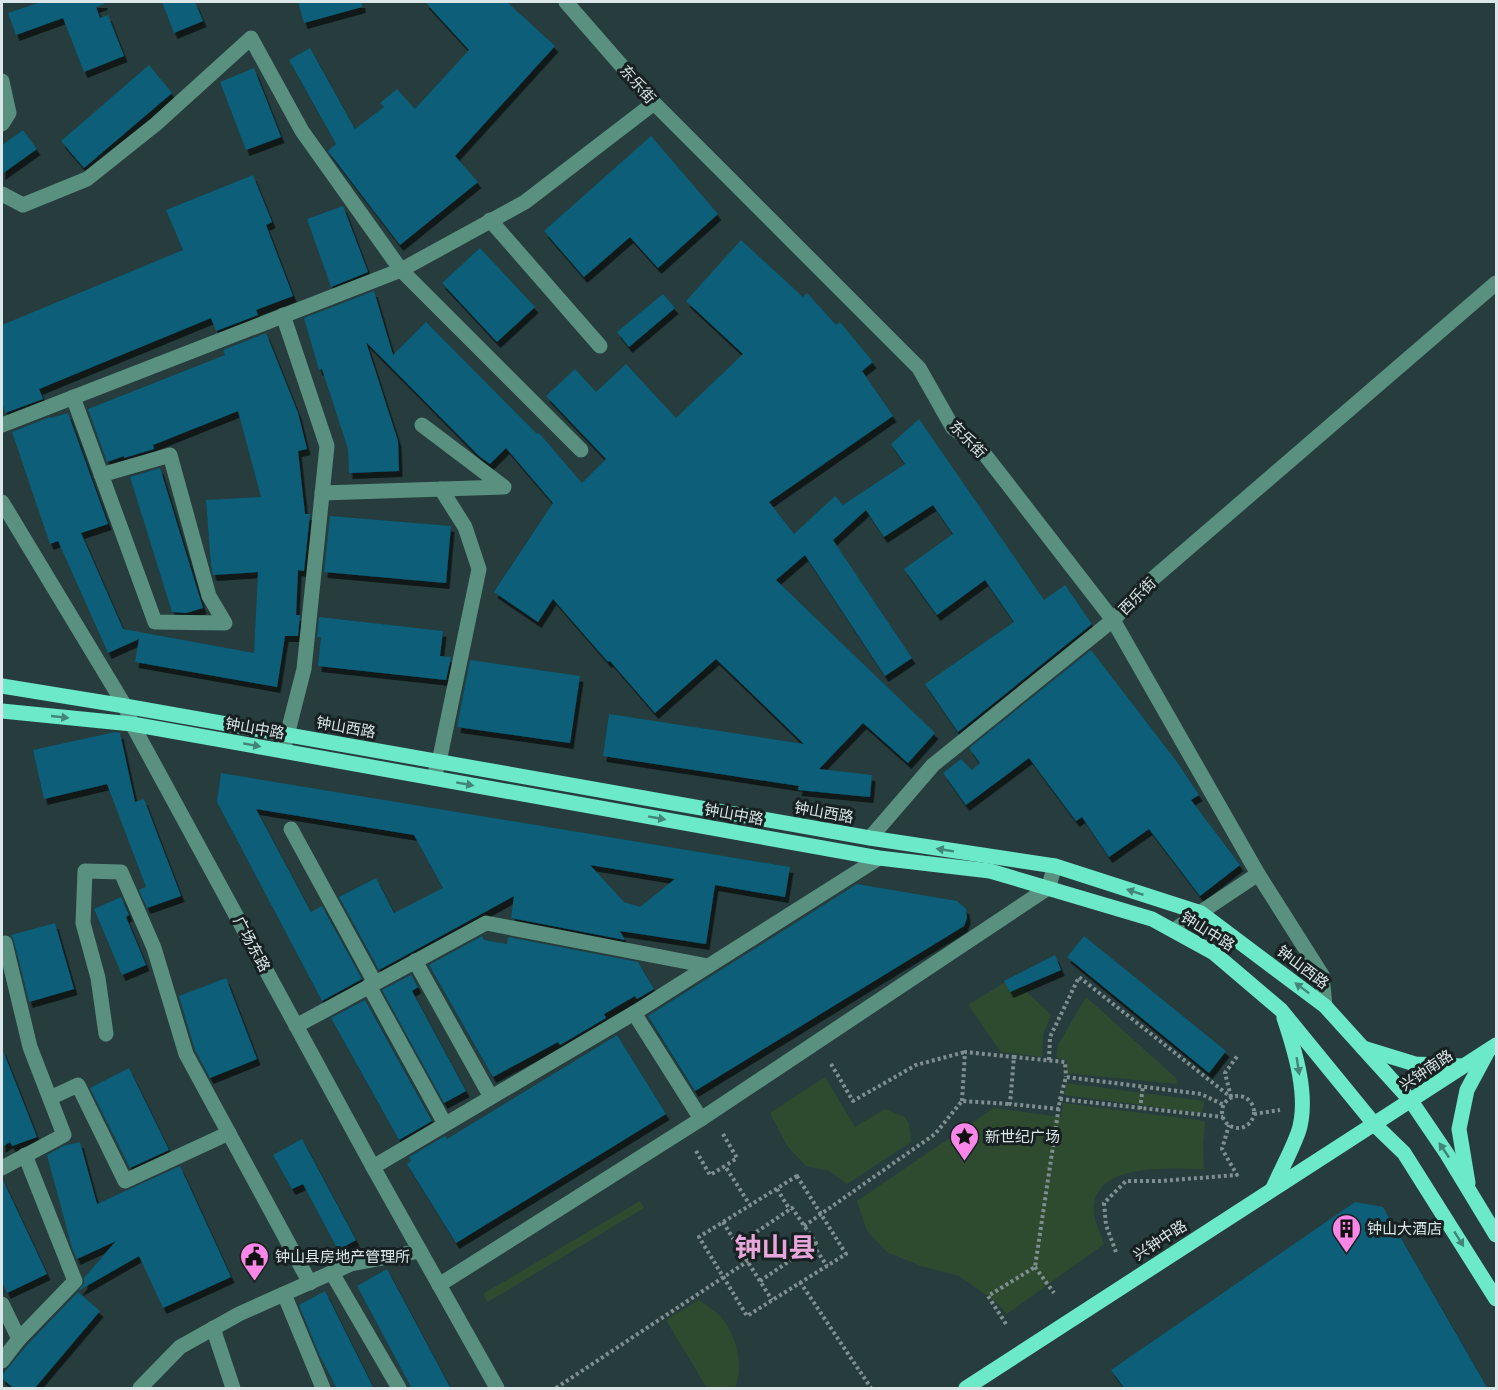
<svg xmlns="http://www.w3.org/2000/svg" width="1498" height="1390" font-family="'Titillium Web','Noto Sans SC',sans-serif">
<defs>
<filter id="shadow"><feDropShadow dx="3.5" dy="6" stdDeviation="0" flood-color="#0009"/></filter>
</defs>
<rect width="100%" height="100%" fill="#273c3d"/>
<g fill="#2e4b30">
<path d="M1012,978L1051,1015L1043,1035L1042,1057L1001,1052L968,1005Z"/>
<path d="M1086,997L1176,1078L1177,1084L1066,1073L1067,1060L1056,1058L1058,1045Z"/>
<path d="M825,1077L855,1127L885,1109L905,1117L909,1124L911,1142L847,1184L829,1171L806,1166L788,1147L770,1113Z"/>
<path d="M1066,1083L1204,1101L1202,1113L1064,1095Z"/>
<path d="M1063,1103L1205,1121L1203,1146L1204,1169C1171,1169 1090,1161 1094,1213C1095,1223 1101,1234 1104,1244L1007,1314L995,1301L959,1276L921,1266L887,1252L867,1231L857,1201L994,1108L1061,1117Z"/>
<path d="M640,1201L644,1208L488,1302L483,1294Z"/>
<path d="M699,1300C706,1305 716,1311 721,1317C737,1337 744,1365 735,1388H707L666,1320Z"/>
</g>
<g fill="#085f79" fill-rule="evenodd" filter="url(#shadow)">
<path d="M41,2H104V4L96,7L100,18L108,15L124,56L84,72L63,18L16,35L8,13Z"/>
<path d="M162,2H195L203,21L174,33Z"/>
<path d="M298,2H362V7L304,23Z"/>
<path d="M425,2H507L555,46L455,156L478,182L400,245L328,151L336,144L289,60L310,48L355,129L384,107L380,103L397,89L415,109L469,50Z"/>
<path d="M149,65L172,93L84,168L61,141Z"/>
<path d="M254,68L281,137L246,150L220,82Z"/>
<path d="M23,130L37,149L2,174V145Z"/>
<path d="M651,136L718,214L658,268L630,237L584,277L544,231Z"/>
<path d="M253,175L272,222L266,225L293,296L256,310L258,315L216,331L211,318L39,389L43,399L5,413L2,402V325L183,250L166,210Z"/>
<path d="M343,206L368,272L331,287L307,219Z"/>
<path d="M741,240L803,297L807,293L836,325L840,322L873,362L862,371L893,416L769,502L794,534L835,496L843,505L905,464L891,444L919,419L1044,600L1065,585L1092,624L958,732L925,684L1014,622L985,580L937,615L904,569L953,534L933,505L884,537L866,510L833,540L912,658L885,676L805,555L776,580L935,733L908,763L863,723L819,769L872,775L870,797L798,790L799,786L603,756L609,714L804,744L716,659L655,713L610,661L608,662L553,599L538,622L494,592L553,503L506,448L490,464L479,456L366,342L398,441L399,471L349,473L348,449L322,369L319,370L304,318L374,291L393,355L426,322L537,434L539,433L582,483L606,459L546,396L575,369L596,392L626,364L676,418L743,354L686,301Z"/>
<path d="M480,248L535,307L497,342L442,283Z"/>
<path d="M663,294L675,308L629,347L617,332Z"/>
<path d="M266,333L298,413L307,449L298,451L305,514H310L304,571L298,570L296,615H300L298,636H285L277,687L135,662L139,639L108,653L58,541L50,544L12,432L50,417L51,418L68,413L108,524L81,533L123,629L254,653L258,572L213,575L211,565L206,500L261,497L238,411L153,445L154,449L124,458V456L107,462L88,409L225,355L223,350Z"/>
<path d="M160,468L203,608L186,613L172,612L130,477Z"/>
<path d="M330,516L451,526L446,583L324,572Z"/>
<path d="M319,617L443,631L440,656L451,657L446,680L318,666L321,637H317Z"/>
<path d="M1091,650L1177,762L1199,795L1191,800L1240,865L1200,896L1149,829L1109,857L1082,817L1076,821L1029,758L966,805L943,773L961,759L972,770L980,763L969,748Z"/>
<path d="M470,660L580,676L570,743L457,727Z"/>
<path d="M115,732L120,733L135,802L144,799L181,896L147,908L139,890L146,887L107,784L44,799L33,750Z"/>
<path d="M221,773L790,867L785,897L715,885L706,944L620,931L625,940L511,918L514,896L379,970L339,897L376,878L394,913L443,888L414,835L256,809L311,912L322,906L362,979L322,1001L217,802ZM590,865L675,879L640,907L624,902Z"/>
<path d="M857,884L957,901L966,909L967,918L964,926L695,1091L648,1016Z"/>
<path d="M121,897L129,915L126,917L146,965L122,975L94,909Z"/>
<path d="M55,923L74,989L29,1002L14,941L11,935Z"/>
<path d="M482,936L484,940L507,944L508,937L638,962L654,989L637,999L635,996L604,1014L606,1018L560,1045L558,1042L493,1077L429,965Z"/>
<path d="M1084,936L1226,1051L1209,1073L1067,957Z"/>
<path d="M1055,955L1061,970L1010,992L1004,981Z"/>
<path d="M411,975L418,987L412,991L466,1091L444,1103L382,990Z"/>
<path d="M226,978L257,1059L210,1078L195,1050L179,996Z"/>
<path d="M365,1000L432,1121L399,1140L331,1018Z"/>
<path d="M617,1035L666,1114L456,1243L407,1164L411,1161L409,1157L445,1136L447,1139Z"/>
<path d="M2,1048L37,1137L12,1146L10,1142L2,1147Z"/>
<path d="M129,1068L169,1150L130,1168L90,1088Z"/>
<path d="M302,1139L356,1240L338,1250L303,1184L292,1189L273,1155Z"/>
<path d="M80,1142L97,1204L180,1166L231,1277L163,1308L139,1256L78,1291L84,1283V1278L116,1241L77,1259L72,1248L47,1155L63,1146Z"/>
<path d="M2,1178L47,1274L7,1293L2,1281Z"/>
<path d="M1355,1202L1383,1207L1488,1389H1125L1111,1370Z"/>
<path d="M387,1269L451,1389H412L357,1286Z"/>
<path d="M325,1291L374,1389H337L319,1354L299,1305Z"/>
<path d="M78,1292L100,1311L34,1389H14L2,1378V1375L28,1344Z"/>
</g>
<g fill="none" stroke-linecap="round" stroke-linejoin="round">
<g stroke="#7f8f90" stroke-width="4" stroke-dasharray="3 3" stroke-linecap="butt">
<path d="M1049,1060L1050,1037L1079,977L1232,1098"/>
<path d="M831,1064L853,1101L916,1065L965,1052"/>
<circle cx="1238" cy="1112" r="16"/>
<path d="M1231,1097L1225,1073L1238,1055"/>
<path d="M1060,1099L1223,1117"/>
<path d="M962,1101L965,1052L1014,1057"/>
<path d="M1059,1109L1010,1104L1014,1057L1065,1062L1066,1077"/>
<path d="M1140,1109L1143,1086"/>
<path d="M1254,1114L1280,1110"/>
<path d="M723,1134L737,1158L725,1166"/>
<path d="M696,1151L710,1175L725,1166L750,1205"/>
<path d="M797,1176L846,1254L747,1316L699,1237Z"/>
<path d="M777,1189L790,1210"/>
<path d="M723,1222L737,1245"/>
<path d="M804,1226L935,1134L962,1101L1010,1104"/>
<path d="M813,1245L827,1266"/>
<path d="M1116,1252L1106,1225L1104,1203L1126,1181H1160L1237,1175L1222,1149L1229,1125"/>
<path d="M1035,1267L1054,1293"/>
<path d="M760,1281L816,1243L792,1208L737,1245L772,1300"/>
<path d="M800,1282L871,1388"/>
<path d="M1006,1324L988,1296L1035,1267L1060,1099L1066,1077L1201,1094L1224,1105"/>
<path d="M556,1388L748,1261"/>
</g>
<g stroke="#59907f" stroke-width="15">
<path d="M566,2L654,103L919,368L953,428L979,447L1113,620L933,765L870,838"/>
<path d="M2,81L9,113L2,124"/>
<path d="M2,194L23,205L87,179L156,124L251,38L302,131L401,270L581,450"/>
<path d="M490,220L600,346"/>
<path d="M283,315L327,446L304,669L283,751"/>
<path d="M73,397L155,622L225,623L209,596L170,455L101,475"/>
<path d="M2,425L401,270L525,202L654,103"/>
<path d="M322,493L504,487L422,425"/>
<path d="M2,502L125,706L132,724L373,1167L497,1388"/>
<path d="M433,778L439,762L479,569L465,527L441,489"/>
<path d="M291,829L375,983"/>
<path d="M1174,930L1258,874"/>
<path d="M415,961L491,1097"/>
<path d="M369,986L445,1124"/>
<path d="M1325,1006L1322,975L1258,874L1113,620L1149,582L1496,283"/>
<path d="M634,1013L701,1119"/>
<path d="M296,1026L486,923L708,966"/>
<path d="M106,1034L98,978L83,923L85,871L121,872L154,948L186,1054L310,1283"/>
<path d="M50,1098L78,1085L125,1181L229,1133"/>
<path d="M373,1167L634,1013L879,858"/>
<path d="M2,1168L64,1135L30,1047L5,943"/>
<path d="M332,1273L399,1388"/>
<path d="M439,1285L701,1119L1048,888L1055,866"/>
<path d="M284,1294L323,1388"/>
<path d="M2,1304L19,1339"/>
<path d="M213,1328L233,1388"/>
<path d="M2,1361L19,1339L75,1281L25,1155"/>
<path d="M140,1388L180,1347L239,1314L351,1264L420,1251"/>
</g>
<g stroke="#6ce9c6" stroke-width="15">
<path d="M2,686L125,706L870,838L1055,866L1201,913L1325,1006L1411,1101L1447,1154L1496,1235"/>
<path d="M2,711L132,724L879,858L990,871L1152,919L1214,953L1281,1010L1375,1125L1404,1153L1496,1299"/>
<path d="M1363,1048L1415,1064L1463,1066"/>
<path d="M1468,1183L1459,1129L1467,1090L1488,1051"/>
<path d="M1273,1188C1281,1170 1291,1152 1298,1133C1310,1099 1295,1051 1284,1018"/>
<path d="M966,1388L1496,1045"/>
</g>
</g>
<defs><path id="oneway-solid" d="M-6-.8H1V-3.2L6.5 0L1 3.2V.8H-6Z" transform="scale(1.5)"/></defs>
<g fill="#428574">
<use href="#oneway-solid" transform="translate(60 717) rotate(6)"/>
<use href="#oneway-solid" transform="translate(252 745) rotate(10)"/>
<use href="#oneway-solid" transform="translate(465 784) rotate(10)"/>
<use href="#oneway-solid" transform="translate(657 818) rotate(10)"/>
<use href="#oneway-solid" transform="translate(945 850) rotate(-171)"/>
<use href="#oneway-solid" transform="translate(1135 892) rotate(-162)"/>
<use href="#oneway-solid" transform="translate(1302 988) rotate(-143)"/>
<use href="#oneway-solid" transform="translate(1298 1066) rotate(81)"/>
<use href="#oneway-solid" transform="translate(1444 1150) rotate(-124)"/>
<use href="#oneway-solid" transform="translate(1459 1239) rotate(58)"/>
</g>
<defs>
<symbol id="sight-pin" viewBox="-11 -11 22 30"><path d="M0 17L-7.5 6A9.5 9.5 0 1 1 7.5 6Z" fill="#fa87e7" stroke="#182122"/><path d="M0-6L1.8-2.2L6-1.7L2.9 1.2L3.7 5.4L0 3.3L-3.7 5.4L-2.9 1.2L-6-1.7L-1.8-2.2Z" fill="#111"/></symbol>
<symbol id="building-pin" viewBox="-11 -11 22 30"><path d="M0 17L-7.5 6A9.5 9.5 0 1 1 7.5 6Z" fill="#fa87e7" stroke="#182122"/><path d="M-4-6H4V6H1V3H-1V6H-4ZM-2.5-4.3h1.7v1.8h-1.7ZM.8-4.3h1.7v1.8H.8ZM-2.5-1h1.7V.8h-1.7ZM.8-1h1.7V.8H.8Z" fill="#111"/></symbol>
<symbol id="civic-pin" viewBox="-11 -11 22 30"><path d="M0 17L-7.5 6A9.5 9.5 0 1 1 7.5 6Z" fill="#fa87e7" stroke="#182122"/><path d="M-.6-6.5H3V-4.5H.6V-3L4-1V1h2V6H-6V1h2V-1L-.6-3ZM-1.2 2.5V6h2.4V2.5Z" fill="#111"/></symbol>
</defs>
<g fill-rule="evenodd">
<use href="#sight-pin" x="948" y="1120" width="33" height="45"/>
<use href="#building-pin" x="1330" y="1212" width="33" height="45"/>
<use href="#civic-pin" x="238" y="1240" width="33" height="45"/>
</g>
<g text-anchor="middle" dominant-baseline="central" stroke-width="6" stroke-linejoin="round" paint-order="stroke">
<g font-size="15" fill="#dae6e7" stroke="#182122">
<text transform="translate(638 84) rotate(49)">东乐街</text>
<text transform="translate(968 439) rotate(46)">东乐街</text>
<text transform="translate(1137 596) rotate(-45)">西乐街</text>
<text transform="translate(346 727) rotate(10)">钟山西路</text>
<text transform="translate(255 728) rotate(10)">钟山中路</text>
<text transform="translate(824 812) rotate(10)">钟山西路</text>
<text transform="translate(734 814) rotate(10)">钟山中路</text>
<text transform="translate(1208 931) rotate(32)">钟山中路</text>
<text transform="translate(252 944) rotate(62)">广场东路</text>
<text transform="translate(1303 967) rotate(37)">钟山西路</text>
<text transform="translate(1426 1070) rotate(-34)">兴钟南路</text>
<text transform="translate(1160 1240) rotate(-33)">兴钟中路</text>
</g>
<g font-size="15" fill="#dae6e7" stroke="#182122" text-anchor="start">
<text x="985" y="1136">新世纪广场</text>
<text x="1367" y="1228">钟山大酒店</text>
<text x="275" y="1256">钟山县房地产管理所</text>
</g>
<g font-size="27" font-weight="bold" fill="#e7a7db" stroke="#182122">
<text x="775" y="1246">钟山县</text>
</g>
</g>
<rect width="1498" height="1390" fill="none" stroke="#dae6e7" stroke-width="6"/>
</svg>
